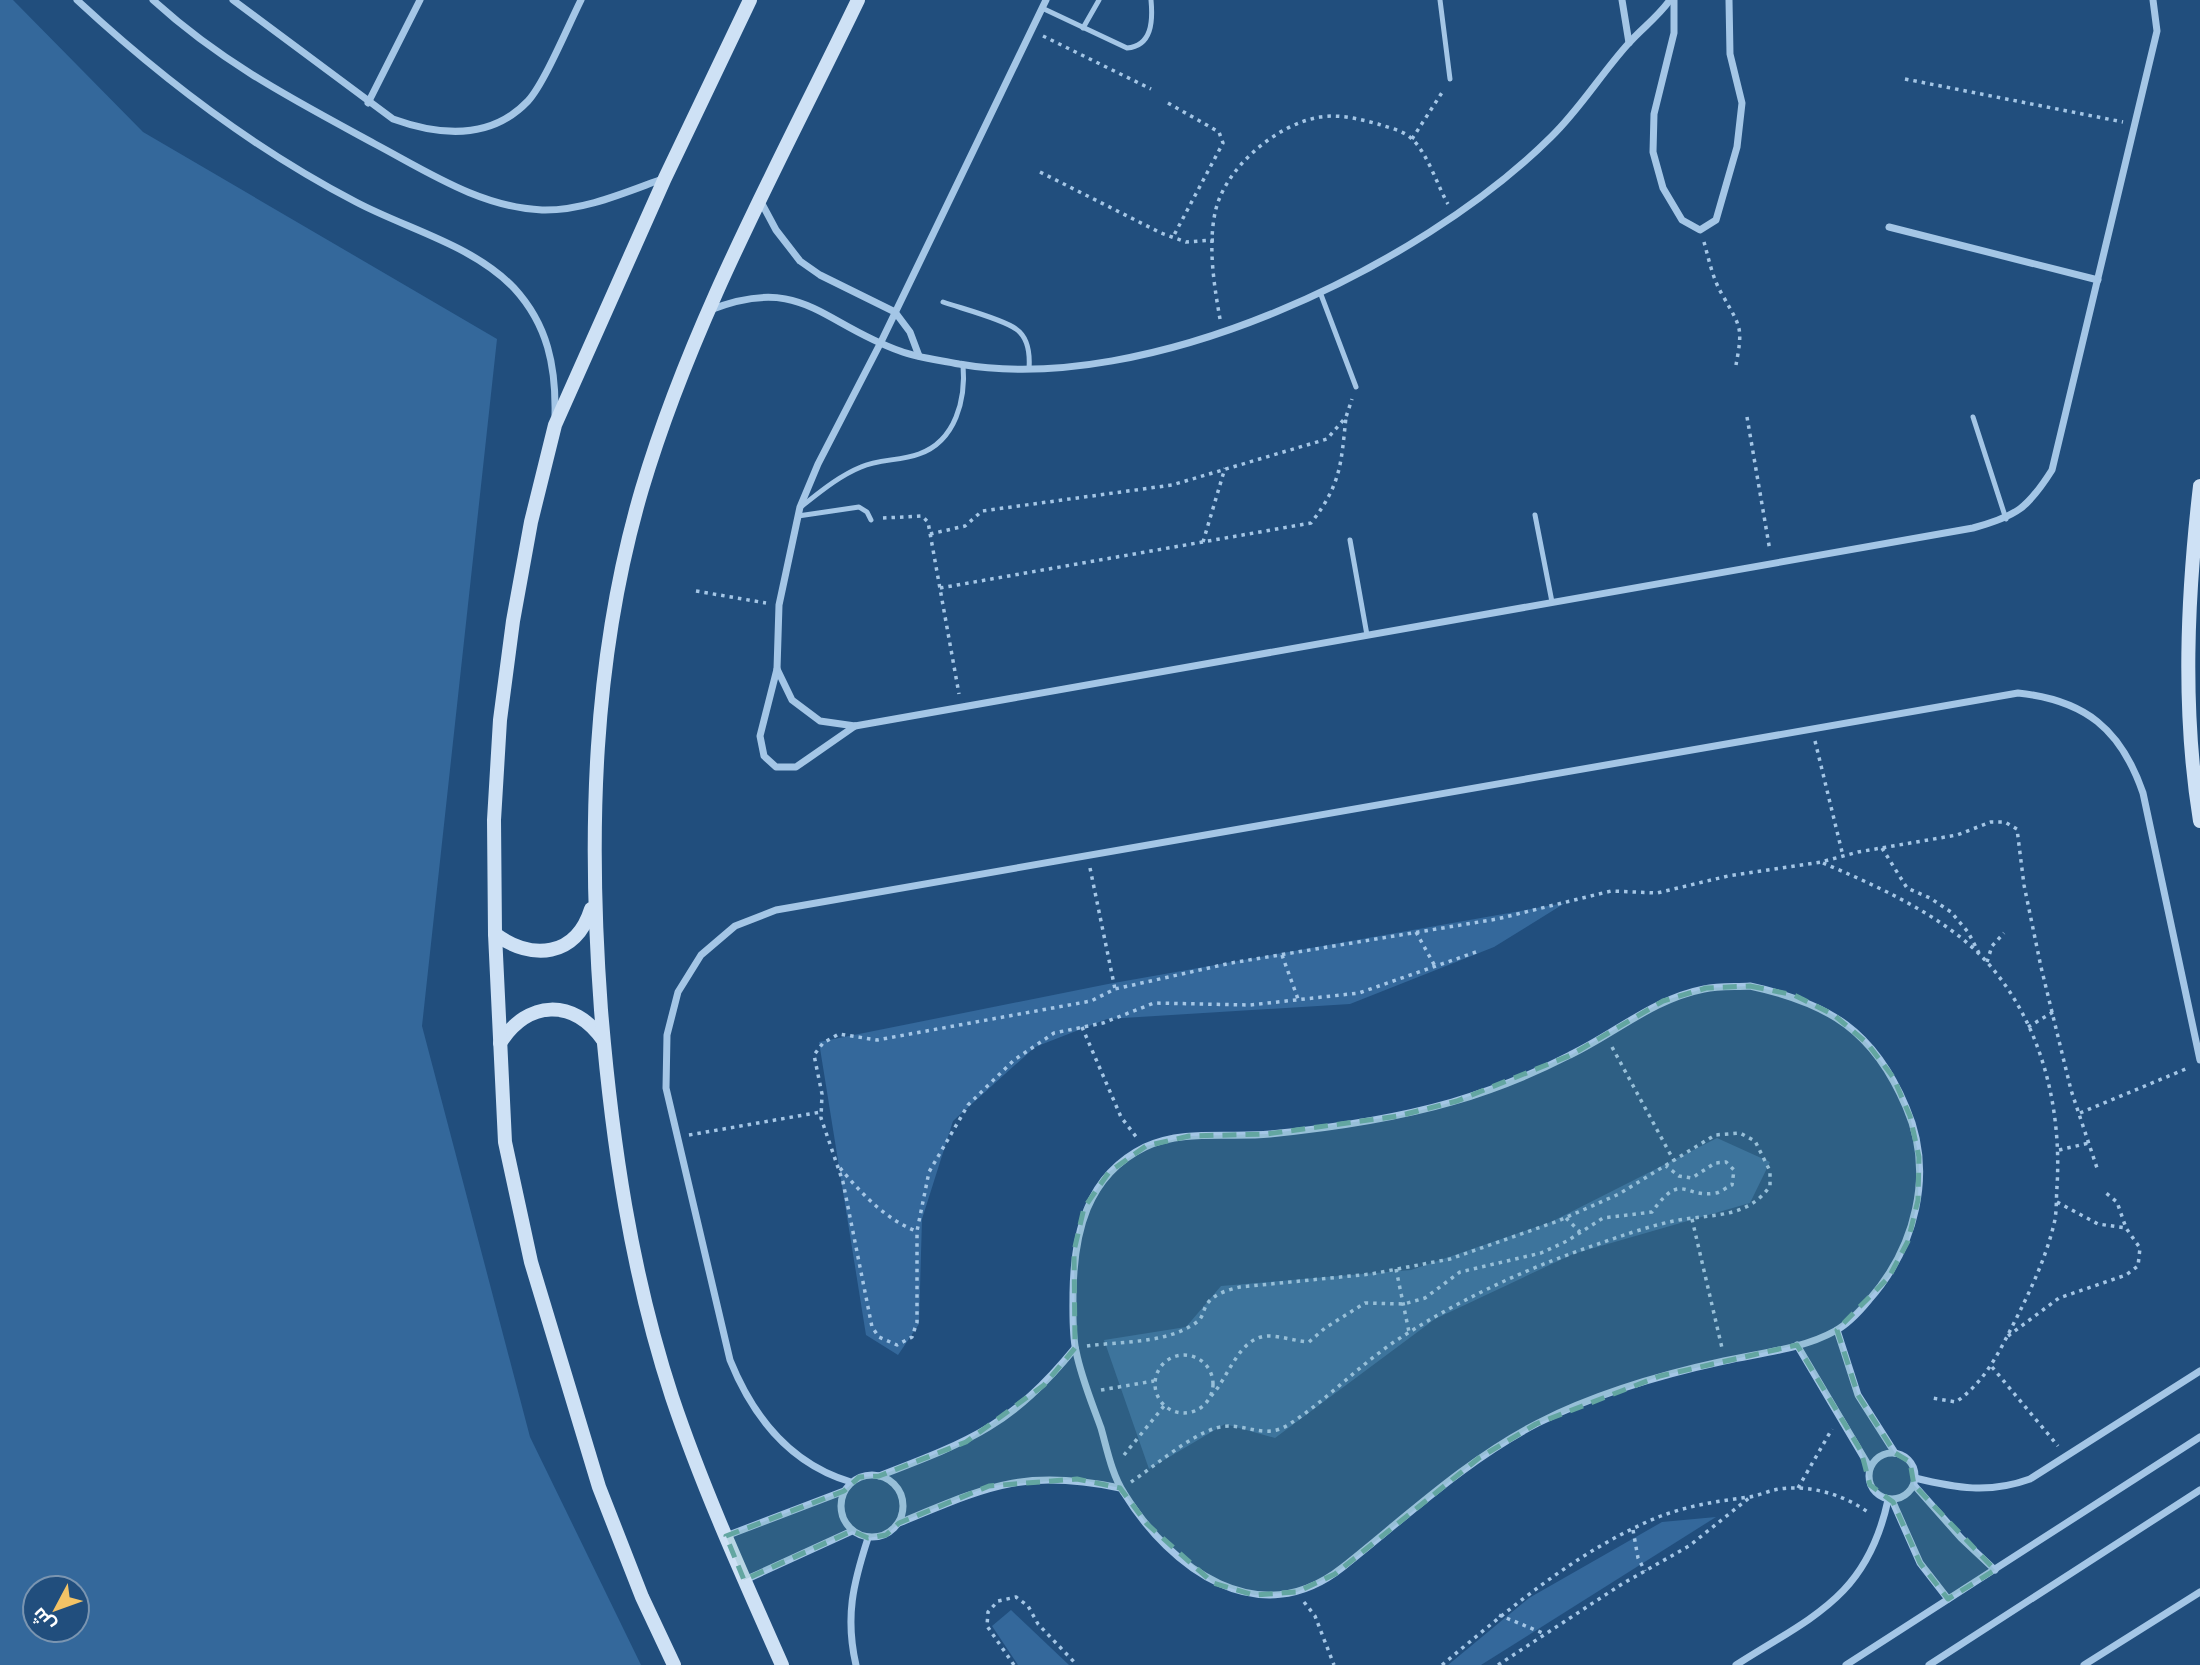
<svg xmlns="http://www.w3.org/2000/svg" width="2200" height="1665" font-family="'Exo 2',Cairo,sans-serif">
<rect width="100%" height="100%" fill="#214e7d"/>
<g fill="#34689b" fill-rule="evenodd">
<path d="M0,0H13L143,132L497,339L422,1026L530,1437L641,1665H0ZM35,1588H77V1630H35Z"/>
<path d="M1565,903L1494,947L1350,1004L1107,1019L1035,1047L953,1121L922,1219L919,1324L898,1355L866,1335L819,1042L1108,984Z"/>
<path d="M1717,1138L1770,1162L1750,1203L1573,1254L1435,1319L1275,1438L1225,1424L1149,1469L1104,1340L1186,1327L1221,1286L1411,1270L1551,1222Z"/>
<path d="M1716,1517L1481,1665H1448L1529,1598L1662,1522Z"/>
<path d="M1011,1610L1069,1665H1018L992,1626Z"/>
</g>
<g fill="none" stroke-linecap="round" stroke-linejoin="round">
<g stroke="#a4c6e6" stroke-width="3.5" stroke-dasharray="3.5 5" stroke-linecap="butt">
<path d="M1043,36L1151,89"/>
<path d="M1905,79L2123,122"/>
<path d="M1168,103L1219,132L1223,143L1173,237"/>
<path d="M1412,139L1443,91"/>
<path d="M1040,172L1161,233L1186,242L1214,240"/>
<path d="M1704,242C1709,260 1713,280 1723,296C1741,328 1743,327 1736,365"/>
<path d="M1220,319C1214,285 1208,247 1215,213C1224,168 1277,124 1320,117C1340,114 1359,119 1378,124C1389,128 1403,130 1412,139C1428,154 1437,185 1448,204"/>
<path d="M1747,417L1770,551"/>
<path d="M883,518L922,516L928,522L959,694"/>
<path d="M930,534L965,526L982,511L1172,485L1327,439L1346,417L1352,399"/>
<path d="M1203,542L1225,468"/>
<path d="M940,588L1311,523C1341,484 1341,465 1346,417"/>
<path d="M696,591L766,603"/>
<path d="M1815,741L1843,856"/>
<path d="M1882,848L1907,888L1930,898L1951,912L1968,932L1979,953"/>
<path d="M1823,863C1877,886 1945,916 1986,961C2041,1022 2062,1106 2057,1187C2056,1199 2057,1212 2054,1224C2046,1257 2032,1287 2017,1317C2000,1350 1987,1380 1956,1402L1932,1398"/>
<path d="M1090,868L1115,989"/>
<path d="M1416,932L1436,968"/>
<path d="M1476,952L1359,993L1250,1005L1154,1003L1103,1023L1054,1033L1014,1060L968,1105L929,1172L917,1231V1322L912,1337L897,1345L879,1337L872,1327L843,1182L821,1118L822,1094L814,1055L823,1043L839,1034L877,1040L1091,1001L1115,989L1231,963L1497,919L1611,891L1657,893L1728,876L1821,862L1858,852L1957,835L1991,822H2005L2017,829L2024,885L2041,967L2071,1090L2098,1171"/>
<path d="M1282,955L1298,999"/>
<path d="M1987,962L1992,946L2004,933"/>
<path d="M1082,1027L1121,1117L1137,1138"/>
<path d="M2028,1027L2053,1012"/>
<path d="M1612,1047L1674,1161"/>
<path d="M2080,1113L2188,1068"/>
<path d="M689,1135L821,1112"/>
<path d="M2059,1150L2089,1143"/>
<path d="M840,1168C861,1193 885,1219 916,1231"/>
<path d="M2057,1202L2098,1224L2126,1228"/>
<path d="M1566,1218L1580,1232"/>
<path d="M1692,1219L1722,1348"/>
<path d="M1396,1269L1409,1332"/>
<path d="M2008,1336L2059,1298L2126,1275L2138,1266L2140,1248L2126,1228L2117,1202L2106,1193"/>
<path d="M1087,1346C1122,1341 1167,1344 1197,1322C1203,1318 1203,1310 1207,1304C1215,1293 1228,1290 1240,1287L1371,1274L1450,1259L1558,1221L1619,1194L1715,1135L1740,1133L1755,1141L1770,1171V1186C1748,1218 1714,1214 1679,1220C1652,1225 1624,1235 1598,1244C1527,1268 1460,1299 1397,1340C1358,1366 1326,1401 1288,1425C1263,1441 1242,1420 1216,1428C1189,1436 1155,1466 1131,1482"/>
<circle cx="1184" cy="1384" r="29"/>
<path d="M1992,1367L2058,1446"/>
<path d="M1101,1390L1154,1381"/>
<path d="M1211,1396C1229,1378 1239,1334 1271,1336C1284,1337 1296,1341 1309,1342L1325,1328L1365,1303L1404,1304L1425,1298L1460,1272L1541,1253L1567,1241L1603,1218L1652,1212C1682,1170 1684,1199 1716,1193C1721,1192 1727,1187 1732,1185L1734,1170L1726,1162L1715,1163L1692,1178L1679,1176L1666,1166"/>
<path d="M1124,1455L1164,1406"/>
<path d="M1798,1488L1832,1429"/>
<path d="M1633,1530L1638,1558L1645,1571"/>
<path d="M1304,1602L1315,1616L1334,1665"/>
<path d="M1499,1615L1545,1634"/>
<path d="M1014,1665L987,1626L988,1612L998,1601L1016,1597L1028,1606L1038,1624L1077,1665"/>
<path d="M1442,1665C1508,1610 1575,1552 1656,1518C1685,1506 1718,1501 1749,1497C1757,1496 1766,1492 1774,1490C1805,1483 1844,1494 1869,1513"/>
<path d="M1498,1665L1622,1584L1689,1546L1749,1498"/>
</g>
<g stroke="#a4c6e6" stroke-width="5">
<path d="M1440,0L1450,79"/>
<path d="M1042,8L1127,48C1152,46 1153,21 1151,0"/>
<path d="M1083,28L1099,0"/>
<path d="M1320,292L1356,387"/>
<path d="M943,302C960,308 1003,319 1016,329C1029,338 1030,355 1029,369"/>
<path d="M1973,417L2006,519"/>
<path d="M802,506C820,492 839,476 861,467C878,459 900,461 919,454C956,441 966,399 963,364"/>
<path d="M1535,515L1552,602"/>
<path d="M798,516L859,507L867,512L871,520"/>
<path d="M1350,540L1367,635"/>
</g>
<g stroke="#a4c6e6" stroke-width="7">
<path d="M77,0C161,78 254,149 356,202C407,229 473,245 514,288C548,325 556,367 555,415"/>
<path d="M153,0C222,63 294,100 375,144C428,172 480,207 542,210C584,211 626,192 665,178"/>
<path d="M233,0L393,119C440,136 491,140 528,101C544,84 569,24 581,0"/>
<path d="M1046,0L881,342L818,464L800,507L779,605L777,669L792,700L820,721L855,726L1973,528C2017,516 2028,508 2052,470L2157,31L2153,0"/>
<path d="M1622,0L1629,43"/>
<path d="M1674,0V33L1654,114L1653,152L1663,188L1682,220L1700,230L1716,220L1737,147L1742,103L1730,54L1729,0"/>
<path d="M368,103L420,0"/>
<path d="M761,202L776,230L800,261L820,275L895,312L910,332L919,356"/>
<path d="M1889,227L2098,280"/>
<path d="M710,310C802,274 821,323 900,351C918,358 940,360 959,364C1147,397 1419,268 1551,137C1580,109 1601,74 1628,44C1643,27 1656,19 1670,0"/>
<path d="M777,669L760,736L764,756L776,767H796L855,726"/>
<path d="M1750,986C1829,1003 1874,1031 1906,1107C1935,1173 1915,1248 1869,1300C1860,1311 1848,1324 1835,1331C1803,1349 1760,1353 1724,1361C1659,1375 1597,1393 1538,1423C1466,1460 1406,1517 1343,1567C1259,1634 1171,1569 1124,1493C1112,1475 1107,1449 1101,1428C1092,1403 1081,1377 1076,1351C1072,1333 1073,1312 1073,1293C1074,1234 1086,1176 1145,1147C1183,1129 1229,1138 1270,1134C1331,1128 1393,1119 1452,1102C1493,1090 1533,1074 1570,1055C1616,1033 1653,999 1704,989C1719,986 1735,987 1750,986Z"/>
<path d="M1837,1330L1858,1395L1895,1453"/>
<path d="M1797,1345L1870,1468"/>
<circle cx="1892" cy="1476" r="23"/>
<circle cx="872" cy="1506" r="31"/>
<path d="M879,1476C970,1441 1011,1426 1075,1348"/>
<path d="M1915,1478C1956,1488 1989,1494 2030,1479L2200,1371"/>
<path d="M851,1482C790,1464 753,1417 730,1360L666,1088L667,1035L678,992L701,955L735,926L776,910L2018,693C2085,700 2121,729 2143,793L2200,1060"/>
<path d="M1914,1485L1961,1538L1995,1570"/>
<path d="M1892,1500L1920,1563L1948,1599"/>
<path d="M899,1523C987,1487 1022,1468 1120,1488"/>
<path d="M726,1536L844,1491"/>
<path d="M745,1580L852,1531"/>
<path d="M856,1665C845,1617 853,1584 868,1538"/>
<path d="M1736,1665C1813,1616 1867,1597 1888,1500"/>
<path d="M1846,1665L2200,1437"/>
<path d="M1929,1665L2200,1490"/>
<path d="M2084,1665L2200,1592"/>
</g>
<g stroke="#cee1f5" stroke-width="14">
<path d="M2200,486C2187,598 2182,710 2200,821"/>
<path d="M495,934C532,961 576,957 591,909"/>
<path d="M500,1043C528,1000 573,998 603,1040"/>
<path d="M674,1665L642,1597L599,1487L531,1262L505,1142L495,934L494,820L500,720L513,621L531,522L555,425L665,178L750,0"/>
<path d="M782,1665C743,1577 703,1489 672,1397C631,1272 612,1142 601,1010C588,835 592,659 642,489C693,318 781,160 858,0"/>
</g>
</g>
<path fill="#63a6a1" fill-opacity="0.2" stroke="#63a6a1" stroke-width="5" stroke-dasharray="14 9" stroke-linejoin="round" d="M1750,986L1794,995L1834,1015L1867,1043L1893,1077L1910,1116L1919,1157L1918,1200L1908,1241L1889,1277L1837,1330L1858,1395L1895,1453L1910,1462L1914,1485L1995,1570L1948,1599L1920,1563L1893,1502L1870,1485L1861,1451L1797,1345L1660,1376L1536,1424L1479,1458L1335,1574L1297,1592L1254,1595L1213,1583L1147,1524L1120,1488L1077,1479L989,1486L899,1523L886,1535L868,1538L852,1531L744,1580L726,1536L844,1491L859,1477L879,1476L966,1442L1044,1385L1075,1348L1074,1251L1084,1208L1109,1172L1146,1146L1189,1136L1267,1134L1398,1116L1457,1101L1571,1055L1663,1001L1706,988Z"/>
<g transform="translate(56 1609) rotate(229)"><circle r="33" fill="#214e7d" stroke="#7a95b1" stroke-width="2"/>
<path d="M0-5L12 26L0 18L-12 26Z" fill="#f3c366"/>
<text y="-10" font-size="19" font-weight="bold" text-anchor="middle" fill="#ffffff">ش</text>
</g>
</svg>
